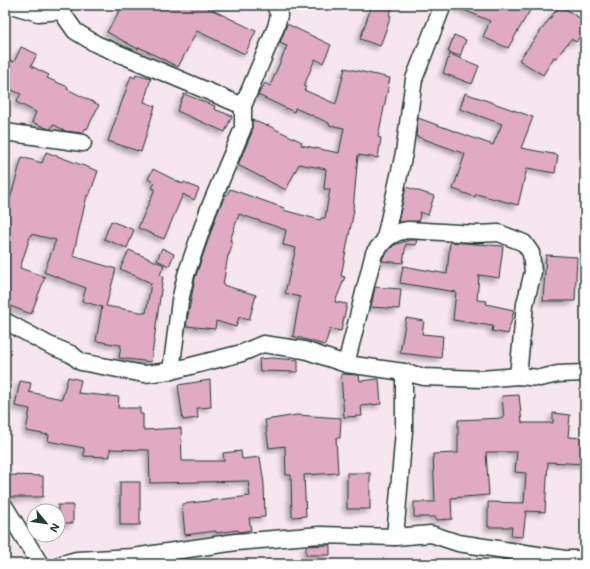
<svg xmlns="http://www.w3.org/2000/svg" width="590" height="569" font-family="Mali,sans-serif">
<defs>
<filter id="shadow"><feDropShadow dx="-3.5" dy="3.5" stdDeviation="2" flood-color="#0004"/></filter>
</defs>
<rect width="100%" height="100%" fill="#f6e6ed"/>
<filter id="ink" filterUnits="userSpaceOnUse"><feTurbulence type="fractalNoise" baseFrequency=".025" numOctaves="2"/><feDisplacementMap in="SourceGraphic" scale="8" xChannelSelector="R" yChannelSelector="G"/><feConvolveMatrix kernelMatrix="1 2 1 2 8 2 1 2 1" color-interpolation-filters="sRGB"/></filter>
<g filter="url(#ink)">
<g fill="#e0aac3" stroke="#1f3d34" filter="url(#shadow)">
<path d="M123,5H202L256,31L245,54L197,31L178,67L139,47L138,49L107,32Z"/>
<path d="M372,5H394L389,15L391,16L380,46L360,39Z"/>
<path d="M452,5H533L508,48L483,37L490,21Z"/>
<path d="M560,5L585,22V29L576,42L571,39L556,58L554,57L543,75L519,60Z"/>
<path d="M287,24L331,45L323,63L315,59L304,86L306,87L304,90L336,104L345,68L390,78L378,137L381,138L378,158L358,155L353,210H354L341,276L345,277L335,302L347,304L341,331L330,329L325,345L293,336L300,297L285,293L296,248L283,245L286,230L239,214L230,241H233L229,255H228L223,285L256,295L249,320L239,317L236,327L216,321L215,329L186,326L195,278L217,214L225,195H227L230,189L284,208L283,210L320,220L321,218H325L330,189H324L326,169L299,164L286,190L238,165L252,132V120L267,126V125L302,142L301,145L339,153L344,128L329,125V123L295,108L294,112L258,95L265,83L270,86L287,46L280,43Z"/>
<path d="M454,35L466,40L460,56L448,52Z"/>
<path d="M21,47L37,54L31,66L49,75L47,78L68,87L67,89L99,105L87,129L86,128L82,133L65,131L53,124L51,129H49L32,122L36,112L16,102L21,94L5,87V58L14,62Z"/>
<path d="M450,54L479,66L472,84L443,73Z"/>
<path d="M136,74L151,78L144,102L155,106L141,152L108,141L131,76L135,78Z"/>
<path d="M465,93L533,117L521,148L558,155L555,173L527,168L518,205L476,194L475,197L453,189L465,154L416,136L418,118L493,145L502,124L460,109Z"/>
<path d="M184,94L215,106L214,109L232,116L225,132L177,111Z"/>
<path d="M46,152L98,171L89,196L87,195L73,256L116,269L106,306L146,313L151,283L120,269L129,250L164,265L160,275L163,276L151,362L119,358L121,345L96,341L102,307L82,301L86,288L44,272L56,240L31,234L20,268L45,277L31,314L5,304V207L11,196L22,157L42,163Z"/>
<path d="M153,169L183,184L184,182L199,189L194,200L183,194L164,239L138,228L155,189L152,188L155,183L148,179Z"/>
<path d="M406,187L434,196L428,215L420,212L419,221L398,222Z"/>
<path d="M111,221L134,230L127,248L104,239Z"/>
<path d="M409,240H417L416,245L406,244L403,263L382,261L383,257L394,245Z"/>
<path d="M450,242L503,246L499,278L479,275L477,300L487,301L486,304L514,310L508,334L492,331L493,326L453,320L456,292L400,283L403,266L447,274Z"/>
<path d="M162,248L174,254L169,266L157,260Z"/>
<path d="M546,255L577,257L575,301H543Z"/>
<path d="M375,287L401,289L399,309L371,307Z"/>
<path d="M406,318L424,321L422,334L443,336L441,358L400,353Z"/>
<path d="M272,358L298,360V372L260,371L259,359Z"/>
<path d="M341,374L359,375L360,381L379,379L381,404L361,406L362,416L344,417Z"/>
<path d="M68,377L81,380L78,393L119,397L118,408H140V414H143V430L181,428L182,461H224L223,453L241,451L242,459L260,457L264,484L265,517L249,518L251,530L239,532L238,530L216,533V531L185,535L182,504L250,496L248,481L150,483L149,450L110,449V457L84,456V448L48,441L49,435L26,431L30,409L15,406L20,381L31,383L29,392L62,399Z"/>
<path d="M210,380L211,407L197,408L198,418L183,420L178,385Z"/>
<path d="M519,395L522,423H553V413L570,415L568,437L585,438V464L548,462L545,512L526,511L523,537L511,536L512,527H488V502L524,503L526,473L515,472L517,452H486L489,495L451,498L452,519L436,520V517H414V502H435L433,454L458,453V420L504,418L502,396Z"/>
<path d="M297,415L341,418L340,438H336L338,473L304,475L306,516L292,517L291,475H286L285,446L269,448L265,420Z"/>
<rect x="347" y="473" width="23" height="36"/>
<path d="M9,475L43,476V497H9Z"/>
<rect x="120" y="482" width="20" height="43"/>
<rect x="58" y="505" width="15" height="18"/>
<path d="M330,545V555H306V546Z"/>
</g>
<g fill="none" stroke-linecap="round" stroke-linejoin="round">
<defs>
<g id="street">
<path d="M11,5L38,13L61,11L64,5"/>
<path d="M61,11L75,31L96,44L243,106V128L208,211L186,275L180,301L171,371"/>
<path d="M243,106L276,27L279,15L275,5"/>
<path d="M5,132L83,143"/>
<path d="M385,238L404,153L414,79L443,5"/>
<path d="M5,321L49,345L71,354L81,362L144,374L171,371L242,353L263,344L304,350L346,364L404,372L424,377L481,379L518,376L540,378L558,374L585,373"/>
<path d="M346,364L374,253C384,240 391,232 408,230L476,234L499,233L524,243L531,253L533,272L525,304L518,376"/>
<path d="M5,507L40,564"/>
<path d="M395,537L431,534L458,543L565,559H585"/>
<path d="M62,564L77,560L133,557L236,542L320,535L395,537L404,431V372"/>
</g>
</defs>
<use href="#street" stroke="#1f3d34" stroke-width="19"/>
<use href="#street" stroke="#fff" stroke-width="16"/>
</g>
</g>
<rect width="590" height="569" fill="none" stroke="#fff" stroke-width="20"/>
<rect x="10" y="10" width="570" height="549" fill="none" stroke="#1f3d34" stroke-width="1.5" filter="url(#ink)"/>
<g transform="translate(46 523) rotate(119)"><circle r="19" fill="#ffffff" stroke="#a5b1ae"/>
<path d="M0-3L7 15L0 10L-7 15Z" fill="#1f3d34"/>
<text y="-6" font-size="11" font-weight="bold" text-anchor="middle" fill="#1f3d34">N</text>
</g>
</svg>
